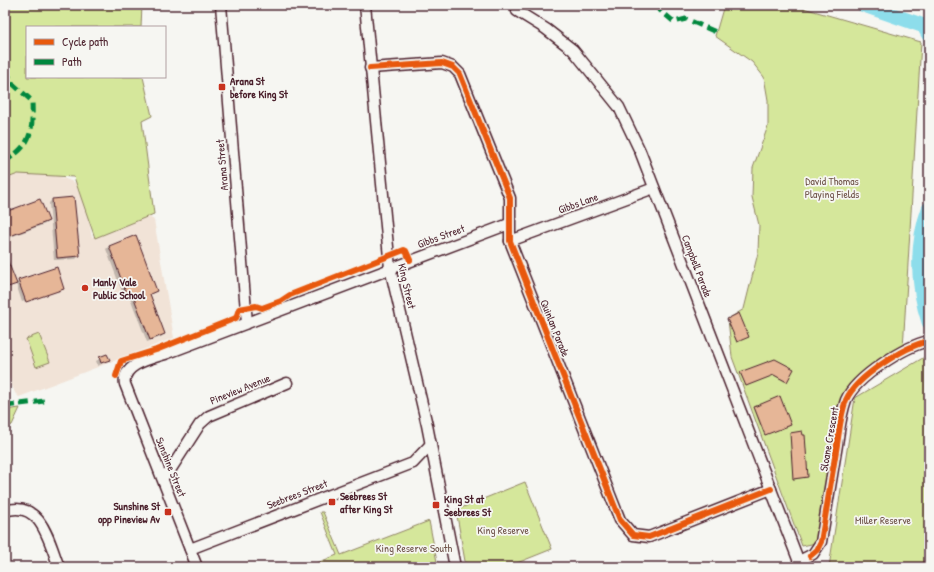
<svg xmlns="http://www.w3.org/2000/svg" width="934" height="572" font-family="'Patrick Hand',sans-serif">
<rect width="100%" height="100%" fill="#f6f6f2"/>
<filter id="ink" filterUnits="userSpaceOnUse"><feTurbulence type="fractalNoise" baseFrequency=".025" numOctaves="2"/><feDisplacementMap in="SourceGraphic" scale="8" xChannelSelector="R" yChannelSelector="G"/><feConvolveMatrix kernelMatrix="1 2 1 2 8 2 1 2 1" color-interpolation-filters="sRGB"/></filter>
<g filter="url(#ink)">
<path fill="#f1e3d7" d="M26,163L83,186L92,237L139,210L154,220L174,338L19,397L15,393L5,368V171Z"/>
<g fill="#d5e79b" stroke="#908363">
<path d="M5,5H142L141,27H27V77H143L152,116L142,121L154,214L95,238L74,177L18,174L5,179Z"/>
<path d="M724,5H793L921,42L903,349L855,379L847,391L816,543L802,546L732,357L728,319L744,309L758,253L759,225L752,197L753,168L768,126V100L764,77L752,62L715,36Z"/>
<path d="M39,334L50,362L36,367L26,339Z"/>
<path d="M928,355L929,567H829L855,398Z"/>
<path d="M20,408L12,425L5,428V410Z"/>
<path d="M525,482L552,549L507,567H466L456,510Z"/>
<path d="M320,512H323L341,555L429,521L438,567H307L337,555Z"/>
</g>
<g fill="#0003">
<path d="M52,200L79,256L76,259L54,260L49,203Z"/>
<path d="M5,214L48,221L45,224L5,239Z"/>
<path d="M136,237L156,291L150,295L164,334L161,337L147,342L129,295L124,297L106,249L109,246Z"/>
<path d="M19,281L63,288L22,302L16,284Z"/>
<path d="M728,319L747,337L736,342Z"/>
<path d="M106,355L108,360L98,366L96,361Z"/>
<path d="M793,369L785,382L773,375L746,386L740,374Z"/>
<path d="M780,398L789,425L764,435L754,409Z"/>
<path d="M790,434L804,436L807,458L806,477L793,480Z"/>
</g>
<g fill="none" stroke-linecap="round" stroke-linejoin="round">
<g stroke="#8dddeb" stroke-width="15">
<path d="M864,5L924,26L929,35"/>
<path d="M929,209C916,244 917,286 929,322"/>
</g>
</g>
<g fill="#e6b697" stroke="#4a1f2b">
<path d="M74,197L80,256L57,258L52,199Z"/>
<path d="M40,199L49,221L5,238V212Z"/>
<path d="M136,235L157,291L150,294L165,334L150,340L132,293L127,295L109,246Z"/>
<path d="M5,254L17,284L5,288Z"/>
<path d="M57,267L64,289L26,302L18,280Z"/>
<path d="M739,313L749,337L737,342L727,319Z"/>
<path d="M107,354L110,360L101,363L99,357Z"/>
<path d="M775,359L794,369L787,382L774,375L746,386L740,372Z"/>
<path d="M780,396L791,425L765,435L754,407Z"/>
<path d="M802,431L803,435H805L808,477L793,479L790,433Z"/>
</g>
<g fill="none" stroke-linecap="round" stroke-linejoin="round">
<defs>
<g id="minor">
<path d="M221,5L247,323"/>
<path d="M365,5L390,268L427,425L455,567"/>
<path d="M517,11L546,29L573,50L619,107L640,151L801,567"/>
<path d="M370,68L442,63L453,67L460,74L510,198V241L620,520L633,535L649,537L771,489"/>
<path d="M510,241L654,188"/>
<path d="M162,477L169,472L200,424L209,416L287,383"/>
<path d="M5,511C41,499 49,542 59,567"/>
<path d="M190,549L413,463L431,444"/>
<path d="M799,561L813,554L821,542C826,512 831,481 836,451C839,434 840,416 846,400C856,377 905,346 929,341"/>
<path d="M197,567L125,384C121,364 153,358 168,353L509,224"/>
</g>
</defs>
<use href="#minor" stroke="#4a1f2b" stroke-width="13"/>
<use href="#minor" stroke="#f6f6f2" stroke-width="10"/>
<g stroke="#00873e" stroke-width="5" stroke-dasharray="10 5" stroke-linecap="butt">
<path d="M654,5L674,22L686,19L716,32"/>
<path d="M5,69L13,84L32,101C33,131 32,145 5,161"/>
<path d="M5,406L44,401"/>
</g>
<defs>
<g id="cycleway">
<path d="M370,68L442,63L453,67L460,74L510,198V241L620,520L633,535L649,537L771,489"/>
<path d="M116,376L121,361L156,350L236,318L239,309L256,306L262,308L281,301L290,295L404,250L406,251L410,260"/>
<path d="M810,556L817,550L821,542C826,512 831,481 836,451C839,434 840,416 846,400C856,377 905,346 929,341"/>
</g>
</defs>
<use href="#cycleway" stroke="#f6f6f2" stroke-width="8"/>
<use href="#cycleway" stroke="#e8590c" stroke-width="6"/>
</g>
</g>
<g fill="#c8321e" stroke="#f6f6f2" stroke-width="1.5">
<rect x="218" y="83" width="8" height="8" rx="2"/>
<circle cx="85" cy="288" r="4"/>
<rect x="328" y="498" width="8" height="8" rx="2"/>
<rect x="432" y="501" width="8" height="8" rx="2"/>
<rect x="164" y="508" width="8" height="8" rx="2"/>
</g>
<g text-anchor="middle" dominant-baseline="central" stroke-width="3.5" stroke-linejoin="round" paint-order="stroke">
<g font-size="11" font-weight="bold" fill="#4a1f2b" stroke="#f6f6f2" text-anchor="start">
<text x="230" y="81">Arana St<tspan x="230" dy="13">before King St</tspan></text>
<text x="93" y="282">Manly Vale<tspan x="93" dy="13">Public School</tspan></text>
<text x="340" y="496">Seebrees St<tspan x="340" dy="13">after King St</tspan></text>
<text x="444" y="499">King St at<tspan x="444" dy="13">Seebrees St</tspan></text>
<text x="160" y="506" text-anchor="end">Sunshine St<tspan x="160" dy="13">opp Pineview Av</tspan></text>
</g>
<g font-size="11" fill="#4a1f2b" stroke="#f6f6f2">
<text transform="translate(222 165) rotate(-95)">Arana Street</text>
<text transform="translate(578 203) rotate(-20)">Gibbs Lane</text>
<text transform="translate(441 236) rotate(-20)">Gibbs Street</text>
<text transform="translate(697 266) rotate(69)">Campbell Parade</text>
<text transform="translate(407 286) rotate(77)">King Street</text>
<text transform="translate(555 328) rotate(68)">Quinlan Parade</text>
<text transform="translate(240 389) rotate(-22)">Pineview Avenue</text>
<text transform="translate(829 439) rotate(-80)">Sloane Crescent</text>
<text transform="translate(171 467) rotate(68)">Sunshine Street</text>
<text transform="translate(297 494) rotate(-21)">Seebrees Street</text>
</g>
<g font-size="11" fill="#6d5147" stroke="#f6f6f2">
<text x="832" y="181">David Thomas<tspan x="832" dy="13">Playing Fields</tspan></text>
<text x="883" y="520">Miller Reserve</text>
<text x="503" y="530">King Reserve</text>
<text x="414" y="548">King Reserve South</text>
</g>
</g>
<rect width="934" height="572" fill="none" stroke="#f6f6f2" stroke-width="20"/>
<rect x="10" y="10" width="914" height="552" fill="none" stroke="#4a1f2b" stroke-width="1.5" filter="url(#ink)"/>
<rect x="26" y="26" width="140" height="52" fill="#f6f6f2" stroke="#b1a0a2"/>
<rect x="34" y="39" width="20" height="6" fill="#e8590c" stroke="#b1a0a2"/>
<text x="62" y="46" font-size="12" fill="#4a1f2b">Cycle path</text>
<rect x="34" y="59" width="20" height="6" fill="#00873e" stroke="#b1a0a2"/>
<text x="62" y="66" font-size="12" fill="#4a1f2b">Path</text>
</svg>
